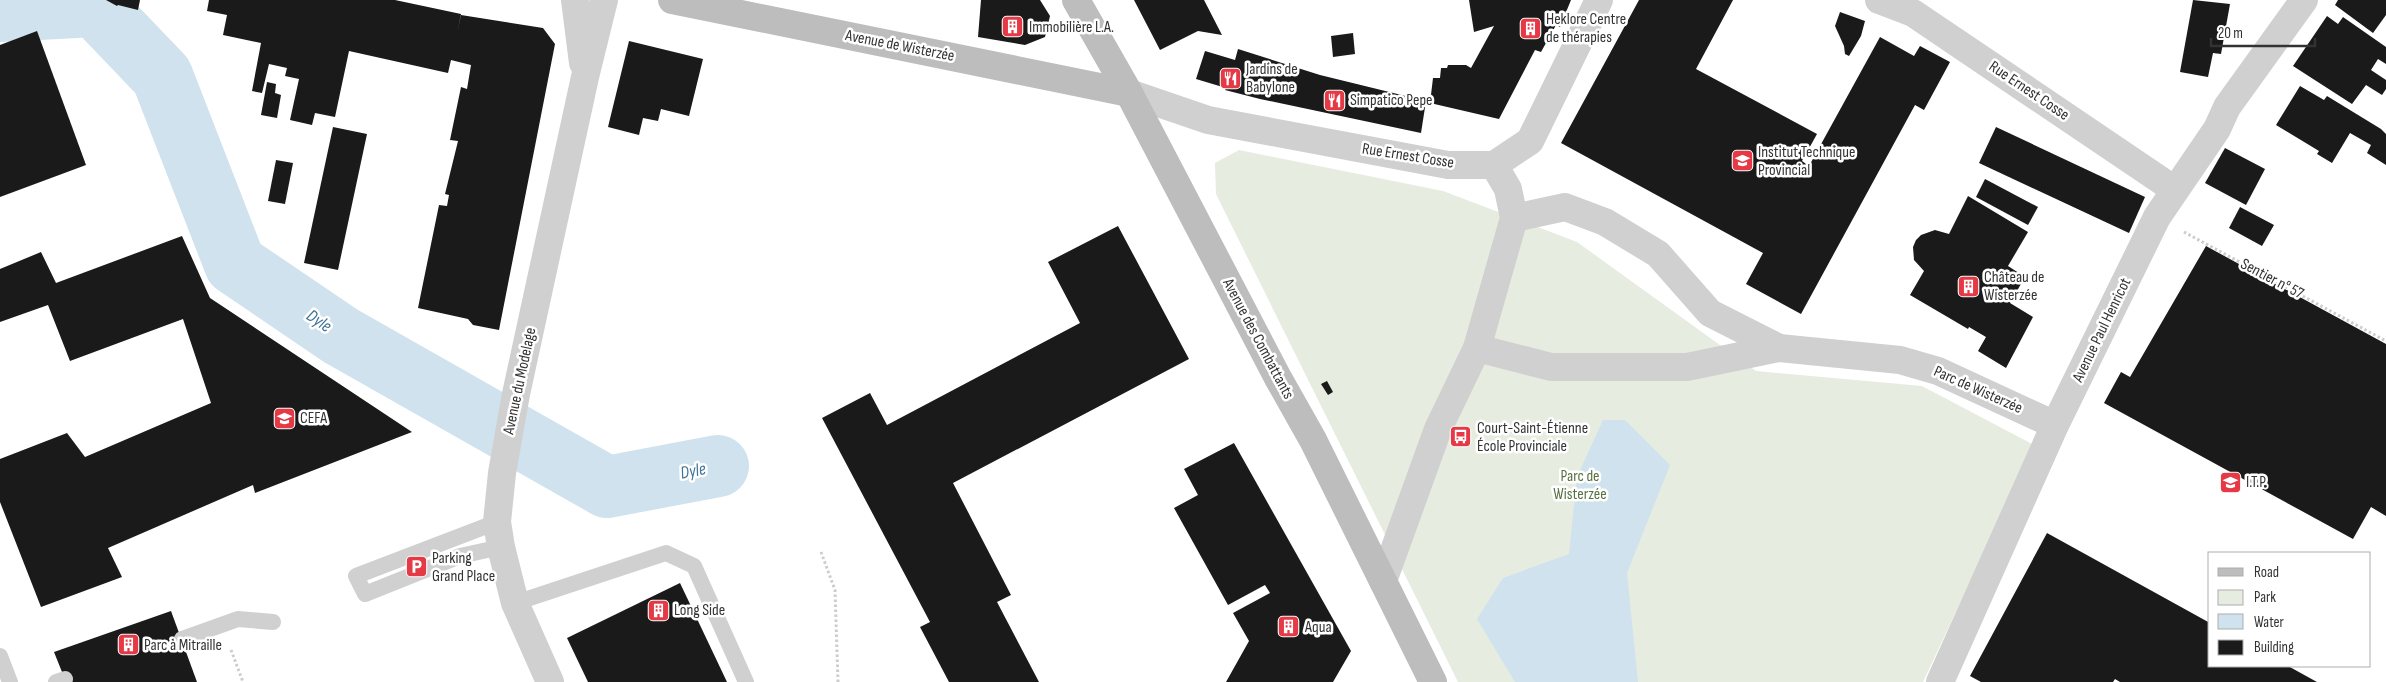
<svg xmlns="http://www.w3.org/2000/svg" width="2386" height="682" font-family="'Sofia Sans Condensed',sans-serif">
<rect width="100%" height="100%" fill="#fff"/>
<path fill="#e6ecdf" d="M1239,150L1443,191L1577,242L1756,371L1922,386L2034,445L1923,682H1458L1216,194L1215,163Z"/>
<path fill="#cfe2ee" d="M1603,420H1625L1670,465L1627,573L1638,682H1515L1477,619L1503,578L1569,554L1577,477Z"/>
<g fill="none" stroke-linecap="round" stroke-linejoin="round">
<path stroke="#cfe2ee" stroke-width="62" d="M0,11L95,6L162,76L235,264L341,336L607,487L718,466"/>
</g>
<g fill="#1a1a1a">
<path d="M106,0H140L138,10L118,5L117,6Z"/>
<path d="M209,0H395L461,14L458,29L461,15L543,28L555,44L499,330L473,325L468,319L418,308L439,205L447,206L449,195L445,194L458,141L450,140L461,87L467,89L471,65L451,60L448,73L349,51L335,117L315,113L312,125L290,120L299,79L285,76L287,68L269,64L262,93L252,91L261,43L223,35L227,15L207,11Z"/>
<path d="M981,0H1040L1050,16L1045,37L1025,45L978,37Z"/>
<path d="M1134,0H1204L1222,35L1198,31L1160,50Z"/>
<path d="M1469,0H1571L1560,27L1556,25L1541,52L1535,50L1499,119L1430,103L1433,78H1440L1441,68H1447L1448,65H1466L1471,68L1494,26L1474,32Z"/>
<path d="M1639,0H1733L1696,69L1817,134L1802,161L1809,166L1880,37L1914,56L1920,46L1950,62L1924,110L1915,105L1801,314L1746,284L1763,253L1561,143Z"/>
<path d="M2193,0L2230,4L2221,54L2213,53L2208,77L2180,72Z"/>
<path d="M2338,0H2386V15L2373,33L2335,5Z"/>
<path d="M1840,12L1865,21L1861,36L1849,56L1845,54L1844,46L1835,26Z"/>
<path d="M2327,16L2338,24L2343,17L2386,47V64L2378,59L2371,70L2386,80V89L2382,95L2366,85L2352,104L2293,66Z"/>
<path d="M37,31L86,165L0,197V45Z"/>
<path d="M1353,33L1355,54L1333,57L1331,36Z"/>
<path d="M629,41L703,59L689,116L661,109L658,121L643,118L639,135L608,127Z"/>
<path d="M1238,49L1320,75L1426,101L1421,133L1260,99L1225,90L1226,88L1196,79L1205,51L1235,60Z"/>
<path d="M267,82L276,84L275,93L281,95L277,118L261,115Z"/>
<path d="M2300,86L2324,100L2327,96L2381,129L2386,134V165L2367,153L2371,145L2350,133L2332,163L2317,154L2319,151L2276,125Z"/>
<path d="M333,127L367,134L338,270L304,263Z"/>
<path d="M1996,127L2145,197L2129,233L1979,163Z"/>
<path d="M2225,148L2265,169L2246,205L2205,183Z"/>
<path d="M276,160L293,163L285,204L268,201Z"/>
<path d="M1985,179L2038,207L2028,225L1976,197Z"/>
<path d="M1968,196L2028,232L2008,266L2025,277L2010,303L2033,317L2006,368L1978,351L1986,337L1969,327L1968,329L1910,295L1924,271L1914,260L1913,247L1916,240L1921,235L1935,230L1949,234Z"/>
<path d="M2240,207L2274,225L2262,246L2229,228Z"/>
<path d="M1118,226L1189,359L953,483L1011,595L997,602L1039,682H949L920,627L930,622L822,418L870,393L887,425L1080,323L1048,262Z"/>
<path d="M182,236L210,298L412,432L255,493L253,485L108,548L122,577L41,607L0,502V459L67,433L85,457L211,403L183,319L70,361L48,305L0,322V269L41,252L56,283Z"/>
<path d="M2206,246L2386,344V516L2371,507L2353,539L2104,403L2121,372L2130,377Z"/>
<path d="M1327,381L1333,392L1328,395L1321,384Z"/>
<path d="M1234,443L1351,651L1333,682H1226L1249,641L1233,613L1270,593L1265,585L1228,605L1174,508L1198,495L1184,469Z"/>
<path d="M2047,533L2210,623V666H2288L2317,682H2120L2115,679L2113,682H1981L1970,676Z"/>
<path d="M680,583L727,682H588L567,638Z"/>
<path d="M171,611L197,682H66L54,652Z"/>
</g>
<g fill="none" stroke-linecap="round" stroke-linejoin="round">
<g stroke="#cdcdcd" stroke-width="3" stroke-dasharray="2.5 2.5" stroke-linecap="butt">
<path d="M2184,232L2386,341"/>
<path d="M821,552L835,590L838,682"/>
<path d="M231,650L243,682"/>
</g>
<g stroke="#d0d0d0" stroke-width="16">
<path d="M497,522L356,576L365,594L460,556L501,547"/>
<path d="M515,603L666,553L694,566L746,682"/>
<path d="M182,639L238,619L273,622"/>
<path d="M0,656L10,682"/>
<path d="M56,682L65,679"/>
</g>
<g stroke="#d0d0d0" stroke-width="28">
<path d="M575,0L583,63"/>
<path d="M1879,0L1913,13L2175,190"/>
<path d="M1129,93L1208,120L1448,165H1494L1530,141L1599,0"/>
<path d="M1477,348L1551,367H1687L1779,348L1710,313L1658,254L1605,222L1565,207L1514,218"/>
<path d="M1779,348L1900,360L1938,371L2055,425"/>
<path d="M1383,581L1438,429L1477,348L1514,218L1508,189L1494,165"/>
<path d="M550,682L515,603L501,547L497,522L502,473L516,394L585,77L604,0"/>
<path d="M1940,682L2055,425L2157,217L2217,129L2227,107L2304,0"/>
</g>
<g stroke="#bdbdbd" stroke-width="28">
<path d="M672,0L1129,93"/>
<path d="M1076,0L1129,93L1278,378L1313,440L1433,682"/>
</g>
</g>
<defs>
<symbol id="building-square" viewBox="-11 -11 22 22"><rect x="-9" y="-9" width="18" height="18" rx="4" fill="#e63946" stroke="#fff"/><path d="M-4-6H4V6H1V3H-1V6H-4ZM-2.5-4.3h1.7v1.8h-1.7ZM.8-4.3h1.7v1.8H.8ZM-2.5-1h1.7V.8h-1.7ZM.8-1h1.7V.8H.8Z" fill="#fff"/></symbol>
<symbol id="restaurant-square" viewBox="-11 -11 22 22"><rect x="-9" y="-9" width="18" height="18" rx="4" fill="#e63946" stroke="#fff"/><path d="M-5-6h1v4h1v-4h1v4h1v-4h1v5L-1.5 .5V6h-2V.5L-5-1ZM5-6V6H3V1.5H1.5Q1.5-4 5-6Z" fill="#fff"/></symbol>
<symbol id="school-square" viewBox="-11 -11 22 22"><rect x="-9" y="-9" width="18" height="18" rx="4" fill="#e63946" stroke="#fff"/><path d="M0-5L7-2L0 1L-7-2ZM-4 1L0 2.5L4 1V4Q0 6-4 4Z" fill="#fff"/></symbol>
<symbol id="bus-square" viewBox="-11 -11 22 22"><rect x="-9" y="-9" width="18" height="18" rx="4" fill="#e63946" stroke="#fff"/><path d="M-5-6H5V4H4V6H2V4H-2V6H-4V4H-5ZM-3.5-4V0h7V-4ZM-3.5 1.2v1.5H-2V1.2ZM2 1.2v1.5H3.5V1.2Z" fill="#fff"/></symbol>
<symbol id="parking-square" viewBox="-11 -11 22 22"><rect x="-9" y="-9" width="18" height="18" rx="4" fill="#e63946" stroke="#fff"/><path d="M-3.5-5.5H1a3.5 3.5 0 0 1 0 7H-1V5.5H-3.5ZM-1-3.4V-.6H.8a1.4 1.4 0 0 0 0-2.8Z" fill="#fff"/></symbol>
</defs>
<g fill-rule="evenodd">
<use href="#building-square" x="1000" y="14" width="25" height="25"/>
<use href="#building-square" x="1518" y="16" width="25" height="25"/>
<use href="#restaurant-square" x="1218" y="66" width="25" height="25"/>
<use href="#restaurant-square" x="1322" y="88" width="25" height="25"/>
<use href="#school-square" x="1730" y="148" width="25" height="25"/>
<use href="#building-square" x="1956" y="274" width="25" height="25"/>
<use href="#school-square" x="272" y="406" width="25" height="25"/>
<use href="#bus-square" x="1448" y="424" width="25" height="25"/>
<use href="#school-square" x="2218" y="470" width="25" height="25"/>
<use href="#parking-square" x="404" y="554" width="25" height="25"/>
<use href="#building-square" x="646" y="598" width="25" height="25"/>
<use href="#building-square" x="1276" y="614" width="25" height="25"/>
<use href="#building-square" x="116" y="632" width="25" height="25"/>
</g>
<g text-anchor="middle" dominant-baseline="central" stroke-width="5" stroke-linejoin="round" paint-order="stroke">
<g font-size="16" fill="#333" stroke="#fff" text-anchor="start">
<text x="1546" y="19">Heklore Centre<tspan x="1546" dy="18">de thérapies</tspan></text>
<text x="1029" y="27">Immobilière L.A.</text>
<text x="1246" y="69">Jardins de<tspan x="1246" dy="18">Babylone</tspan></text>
<text x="1350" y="100">Simpatico Pepe</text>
<text x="1758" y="152">Institut Technique<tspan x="1758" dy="18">Provincial</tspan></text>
<text x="1984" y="277">Château de<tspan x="1984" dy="18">Wisterzée</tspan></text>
<text x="300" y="418">CEFA</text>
<text x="1477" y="428">Court-Saint-Étienne<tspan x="1477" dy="18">École Provinciale</tspan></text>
<text x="2246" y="482">I.T.P.</text>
<text x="432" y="558">Parking<tspan x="432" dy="18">Grand Place</tspan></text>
<text x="674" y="610">Long Side</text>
<text x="1305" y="627">Aqua</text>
<text x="144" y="645">Parc à Mitraille</text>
</g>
<g font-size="16" fill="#333" stroke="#fff">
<text transform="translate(900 46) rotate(11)">Avenue de Wisterzée</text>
<text transform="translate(2029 91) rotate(34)">Rue Ernest Cosse</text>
<text transform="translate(1408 156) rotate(9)">Rue Ernest Cosse</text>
<text transform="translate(2272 279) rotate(28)">Sentier n° 57</text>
<text transform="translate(2102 330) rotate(-64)">Avenue Paul Henricot</text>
<text transform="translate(1258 339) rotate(62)">Avenue des Combattants</text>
<text transform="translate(520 381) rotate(-78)">Avenue du Modelage</text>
<text transform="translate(1978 390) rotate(24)">Parc de Wisterzée</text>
</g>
<g font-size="16" fill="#56703f" stroke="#fff">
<text x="1580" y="476">Parc de<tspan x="1580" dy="18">Wisterzée</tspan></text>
</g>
<g font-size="18" font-style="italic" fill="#3f7597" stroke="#fff">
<text transform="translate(319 321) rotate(34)">Dyle</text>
<text transform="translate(693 471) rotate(-11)">Dyle</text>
</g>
</g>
<rect x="2208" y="552" width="162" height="115" fill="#ffffff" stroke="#adadad"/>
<rect x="2218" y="568" width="25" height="8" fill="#bdbdbd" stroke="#adadad"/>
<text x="2254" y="577" font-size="15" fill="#333333">Road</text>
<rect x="2218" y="590" width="25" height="15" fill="#e6ecdf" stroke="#adadad"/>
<text x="2254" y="602" font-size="15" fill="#333333">Park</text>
<rect x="2218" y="614" width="25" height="15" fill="#cfe2ee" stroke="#adadad"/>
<text x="2254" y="627" font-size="15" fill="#333333">Water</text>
<rect x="2218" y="640" width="25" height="15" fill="#1a1a1a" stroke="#adadad"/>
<text x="2254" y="652" font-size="15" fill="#333333">Building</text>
<path d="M2211 38v8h104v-8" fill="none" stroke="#333333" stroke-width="2.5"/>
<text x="2218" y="38" font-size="15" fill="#333333" stroke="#ffffff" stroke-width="4" paint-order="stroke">20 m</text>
</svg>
